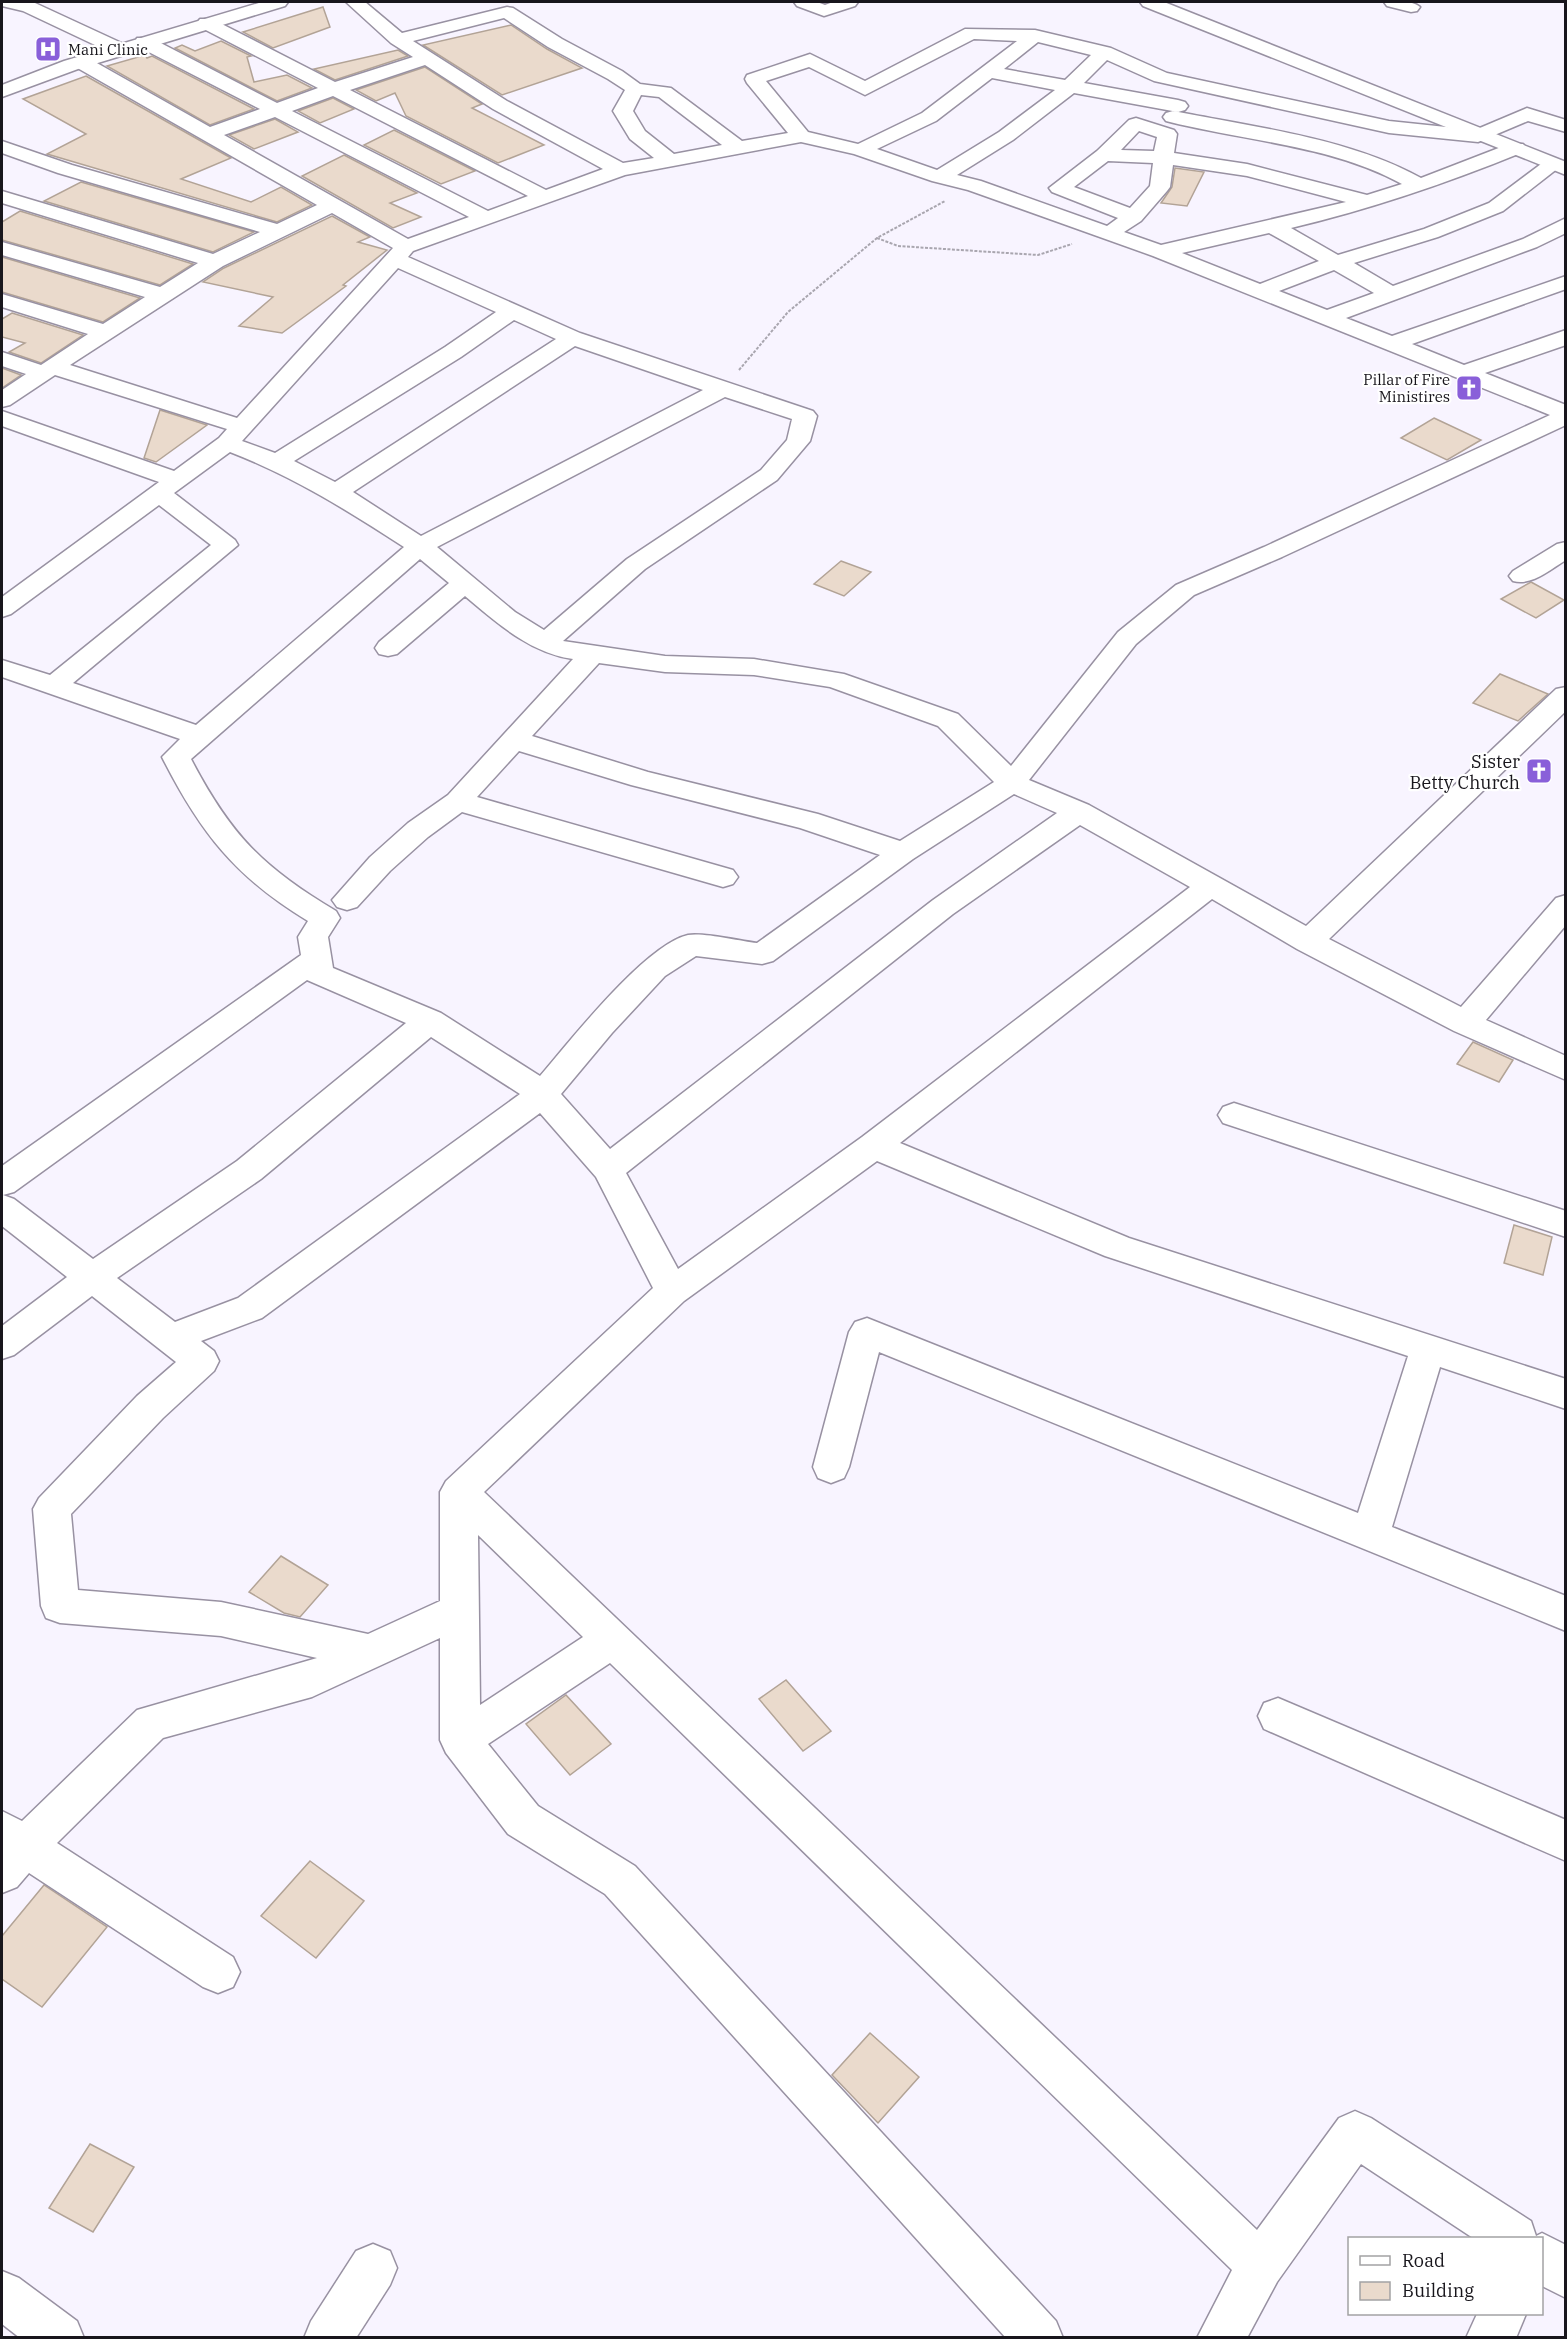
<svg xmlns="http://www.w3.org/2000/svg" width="1567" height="2339" font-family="'IBM Plex Serif',serif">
<rect width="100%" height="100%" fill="#f8f4ff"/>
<g fill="#eadacc" stroke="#b2a396" stroke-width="1.5">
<path d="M323,7L330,27L273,48L243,32Z"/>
<path d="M511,25L547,49L582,68L502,95L423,45Z"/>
<path d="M221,41L251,56L247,57L254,82L287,75L312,88L277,101L175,48L182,45L195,51Z"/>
<path d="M398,50L408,56L335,80L314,69Z"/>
<path d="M145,55L147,58L152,56L254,109L210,125L107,66Z"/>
<path d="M425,67L482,104L472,108L544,145L498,163L406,116L395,93L376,101L356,90Z"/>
<path d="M86,76L231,158L181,179L251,202L281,187L312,205L277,222L47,154L86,134L23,99Z"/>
<path d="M333,98L354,109L320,123L298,111Z"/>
<path d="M275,119L298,132L254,149L229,135Z"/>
<path d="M394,130L475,171L441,184L364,145Z"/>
<path d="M344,155L417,193L390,203L421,217L393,228L302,176Z"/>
<path d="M1175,168L1204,172L1187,206L1161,203L1172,187Z"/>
<path d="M81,182L254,232L213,252L44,201Z"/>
<path d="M20,211L193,264L160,285L2,240V222Z"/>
<path d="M332,216L370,237L358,242L387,250L343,285L346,286L282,333L239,326L273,297L203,282L224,268Z"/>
<path d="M2,257L140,298L103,322L2,292Z"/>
<path d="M12,313L83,335L41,363L9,352L25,343L2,337V319Z"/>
<path d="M2,368L21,375L2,388Z"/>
<path d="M160,410L207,425L156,462L144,458Z"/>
<path d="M1434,418L1481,440L1447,460L1401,438Z"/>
<path d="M841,561L871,572L844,596L814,584Z"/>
<path d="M1531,582L1564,600L1536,618L1501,599Z"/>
<path d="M1500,674L1548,694L1518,721L1473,703Z"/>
<path d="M1473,1042L1513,1060L1499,1082L1457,1064Z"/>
<path d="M1514,1225L1552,1237L1543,1275L1504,1263Z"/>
<path d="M281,1556L328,1585L300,1617L284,1613L249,1592Z"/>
<path d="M786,1680L831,1731L803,1751L759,1699Z"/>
<path d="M566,1695L611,1744L570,1775L526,1724Z"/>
<path d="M310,1861L364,1901L316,1958L261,1916Z"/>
<path d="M44,1885L107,1927L42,2007L2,1979V1936Z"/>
<path d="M870,2033L919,2077L878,2123L832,2075Z"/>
<path d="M90,2144L134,2167L93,2232L49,2208Z"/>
</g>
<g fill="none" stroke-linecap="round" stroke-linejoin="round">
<defs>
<g id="street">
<path d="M2,2L35,3L128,46L130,50L128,54H114L23,11L2,6Z"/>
<path d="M346,2H365L402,33L507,7L513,8L562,39L622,71L640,84L671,88L742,141L788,133L747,83L745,79L747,75L810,54L865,81L965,29L1035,30L1111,48L1167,73L1389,121L1475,130L1527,108L1566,120V132L1528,121L1478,142L1389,133L1154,81L1107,60L1084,83L1178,100L1185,102L1188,106L1185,110L1178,112L1074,93L1013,140L957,175L981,181L1107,226L1118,218L1052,192L1049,188L1097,151L1129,120L1136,118L1174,130L1177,134L1174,153L1247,164L1367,195L1402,184C1331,145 1244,141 1166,121L1163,117L1166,113L1173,111C1254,127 1348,138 1421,178L1509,144H1523L1526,148L1523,152C1447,183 1371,209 1291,228L1338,255L1424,229L1489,203L1545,161H1559L1562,165L1503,211L1438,237L1354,263L1393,286L1523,239L1566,218V233L1537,247L1346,318L1392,336L1566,276V289L1412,344L1464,365L1566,330V345L1485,373L1566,405V425L1282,557L1194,595L1136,644L1029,780L1089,805L1306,926L1556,689L1566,687V711L1329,939L1461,1007L1556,898L1566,895V925L1486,1020L1566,1056V1080L1454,1031L1297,949L1212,899L900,1143L1129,1238L1566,1379V1409L1440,1367L1392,1527L1566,1596V1631L879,1352L849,1467L844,1478L831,1483L818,1478L813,1467L849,1332L855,1322L867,1318L1358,1513L1408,1356L1105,1256L877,1161L684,1301L484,1492L1257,2230L1339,2118L1355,2111L1371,2118L1531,2221L1536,2236L1542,2233L1566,2245V2298L1542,2286V2238H1473L1361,2164L1277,2282L1247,2338H1197L1232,2270L610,1663L488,1744L538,1806L635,1866L1056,2321L1063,2338H1006L605,1894L508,1834L446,1753L440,1740V1638L312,1697L163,1738L57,1843L233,1957L240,1972L233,1987L218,1993L203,1987L29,1873L17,1887L2,1893V1811L22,1821L137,1710L317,1658L221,1636L60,1623L46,1618L41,1606L33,1509L39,1498L137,1396L176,1362L92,1296L14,1355L2,1359V1326L67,1277L2,1226V1166L301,955L298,937L308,921C235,877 200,832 162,757L180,739L2,677V660L50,675L211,545L159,505L11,614L2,617V597L159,482L2,426V411L174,471L219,438L227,429L55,375L10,405L2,407V390L26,374L2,366V352L41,365L88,334L2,307V294L103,324L145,297L2,255V242L160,287L198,263L2,203V191L213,254L260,232L58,173L2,153V141L72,165L277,224L317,205L74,66L72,62L74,58H88L210,127L260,109L137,46L135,42L137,38H151L277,103L318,88L200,27L197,23L200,19H212L335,82L413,57L391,43ZM504,18L548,47L608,79L625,90L613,111L630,139L654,158L623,163L507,101L413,41ZM974,39L1017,41L922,113L858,144L808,132L766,81L809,67L865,95ZM1038,42L1091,55L1065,80L1004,69ZM425,65L493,109L603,169L546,190L350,90ZM992,78L1055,90L999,132L937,170L877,149L936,121ZM641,95L659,97L722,145L674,154L645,131L633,111ZM333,96L528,196L488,211L292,111ZM275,117L469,217L408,239L224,135ZM1139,131L1157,137L1154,151L1121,150ZM801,142L854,154L932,181L968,190L1153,256L1550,415L1264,547L1176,585L1118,632L1011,766L958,714L844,674L754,659L665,656L563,641L645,569L777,480L810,441L817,416L813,411L580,333L408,257L413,251L625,175ZM1108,161L1153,163L1150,186L1130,208L1074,187ZM1173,165L1247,176L1346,202L1161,245L1124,232L1141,221L1167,191L1170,187ZM332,213L393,248L237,418L70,365L223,266ZM1269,233L1319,261L1260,284L1182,253ZM398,268L496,312L445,347L275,453L242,441ZM1334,270L1374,293L1327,310L1279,291ZM514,320L556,339L335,482L294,461L461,357ZM575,346L703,390L421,536L353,492ZM725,397L792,419L787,440L761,470L627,559L544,630L515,612L437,547ZM230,452C294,477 347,510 404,547L196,725L73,683L238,545L235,540L174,493ZM420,559L449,583L379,642L375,648L379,654L388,656L397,654L465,596C497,623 530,653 573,659L448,795L408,823L370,857L332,900L337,907L347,910L357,907L390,871L428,837L462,812L723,887L733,884L738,877L733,870L477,797L519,751L631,785L800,828L880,855L757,943C740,941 703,932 688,935C645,945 570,1041 540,1076L441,1013L333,968L328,937L340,918L336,911C263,868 230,834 191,759ZM599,663L665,672L754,675L830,687L938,726L994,782L900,841L818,814L648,772L532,736ZM1014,794L1057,813L933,900L610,1149L561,1094L612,1033L665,976L696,956L762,964L773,961L913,859ZM1080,825L1190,887L862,1137L678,1269L626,1173L953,914ZM307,980L406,1023L237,1161L93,1259L14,1199L3,1195L14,1192ZM431,1037L520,1094L238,1298L175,1322L117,1278L261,1179ZM540,1113L596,1177L653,1288L446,1481L440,1492V1601L368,1634L221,1602L78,1590L71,1514L163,1418L214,1371L219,1361L214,1351L201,1341L262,1318ZM478,1535L583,1637L480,1705Z"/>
<path d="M794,2H817L825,5L833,2H858L855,6L824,16L797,6Z"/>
<path d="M1384,2C1395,1 1412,0 1420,7L1417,11L1411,12L1387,6Z"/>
<path d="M1566,542V560C1549,570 1532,586 1513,581L1509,576L1513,571L1557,544Z"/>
<path d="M1234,1103L1566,1211V1237L1223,1123L1218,1115L1223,1107Z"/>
<path d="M1278,1698L1566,1820V1861L1264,1729L1258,1716L1264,1703Z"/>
<path d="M373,2244L390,2251L397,2268L390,2285L356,2338H304L311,2321L356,2251Z"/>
<path d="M2,2271L19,2278L77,2321L84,2338H20L2,2324Z"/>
<path d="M1477,2314H1526L1516,2338H1466Z"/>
</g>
<path id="secondary" d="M1140,2H1164L1566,162V175L1143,6Z"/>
<path id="primary" d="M262,2H288L285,6L78,69L2,97V85L64,61Z"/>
</defs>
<use href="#street" stroke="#9891a2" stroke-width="3"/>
<use href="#secondary" stroke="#9891a2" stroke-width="3"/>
<use href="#primary" stroke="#9891a2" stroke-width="3"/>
<g stroke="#a9a6af" stroke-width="2" stroke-dasharray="3 1.5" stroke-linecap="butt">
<path d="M877,238L898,246L1038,255L1072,244"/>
<path d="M739,370L788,312L877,238L945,201"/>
</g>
<use href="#street" fill="#fff" fill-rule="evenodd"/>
<use href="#secondary" fill="#fff" fill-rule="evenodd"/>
<use href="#primary" fill="#fff" fill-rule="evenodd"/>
</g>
<defs>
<symbol id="hospital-square" viewBox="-11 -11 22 22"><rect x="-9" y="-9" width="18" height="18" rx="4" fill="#895fd9" stroke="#fff"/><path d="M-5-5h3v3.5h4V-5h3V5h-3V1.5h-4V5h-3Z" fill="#fff"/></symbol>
<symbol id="church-square" viewBox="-11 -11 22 22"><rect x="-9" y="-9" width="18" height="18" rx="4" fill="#895fd9" stroke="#fff"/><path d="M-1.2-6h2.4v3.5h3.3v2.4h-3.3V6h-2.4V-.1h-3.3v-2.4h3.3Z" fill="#fff"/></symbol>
</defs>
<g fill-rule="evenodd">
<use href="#hospital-square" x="33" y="34" width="30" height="30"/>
<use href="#church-square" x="1454" y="373" width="30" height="30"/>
<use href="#church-square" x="1524" y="756" width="30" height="30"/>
</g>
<g text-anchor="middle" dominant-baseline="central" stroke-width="4.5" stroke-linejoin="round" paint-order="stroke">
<g font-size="15" fill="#18161c" stroke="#fff" text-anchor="start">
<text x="68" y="49">Mani Clinic</text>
<text x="1450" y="379" text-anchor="end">Pillar of Fire<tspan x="1450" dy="17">Ministires</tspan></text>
</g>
<g font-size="18" fill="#18161c" stroke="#fff" text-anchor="end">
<text x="1520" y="761">Sister<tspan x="1520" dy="21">Betty Church</tspan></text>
</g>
</g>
<rect width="1567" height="2339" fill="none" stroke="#18161c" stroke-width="6"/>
<rect x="1348" y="2237" width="195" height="78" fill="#ffffff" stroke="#a3a2a4" stroke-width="1.5"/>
<rect x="1360" y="2256" width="30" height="9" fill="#ffffff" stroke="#a3a2a4" stroke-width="1.5"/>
<text x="1402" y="2267" font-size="18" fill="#18161c">Road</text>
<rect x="1360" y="2282" width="30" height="18" fill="#eadacc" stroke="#a3a2a4" stroke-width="1.5"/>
<text x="1402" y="2297" font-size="18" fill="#18161c">Building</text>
</svg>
